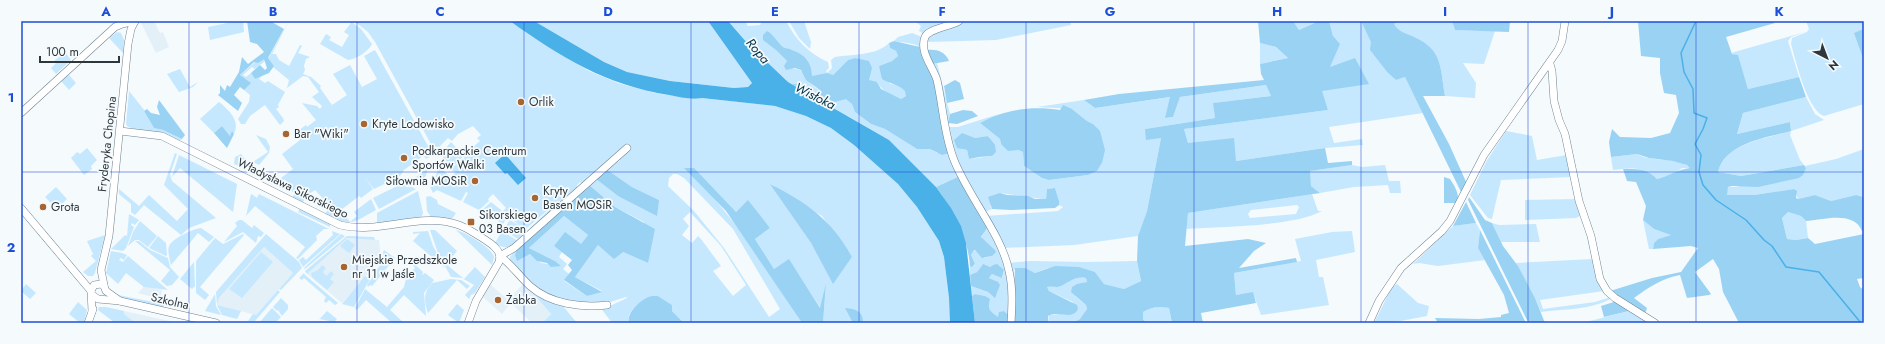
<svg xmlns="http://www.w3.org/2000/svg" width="1885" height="344" font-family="Jost,sans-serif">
<rect width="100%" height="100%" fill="#f5fafd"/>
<g fill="#e4f0f8">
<path d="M143,21H154L160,33L163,32L169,47L156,53L141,23Z"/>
<path d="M347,238L379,240L381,258L342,303L307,274Z"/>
<path d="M264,247L293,273L256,315L217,305L219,298Z"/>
<path d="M524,283L551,314L542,323H532L511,303L502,314L483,297L490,284L508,300Z"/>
<path d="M144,286L162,290L161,296H149L138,293Z"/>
<path d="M124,311L174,322L177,323H136L124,314Z"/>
</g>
<g fill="#c5e8fe" fill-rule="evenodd">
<path d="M237,21H243L244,32L210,40L208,27Z"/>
<path d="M289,21L272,54H276L279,60L289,66L300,45L302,46L298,53L310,57L306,59L304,66L305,70L303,74L311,77L321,86L320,88L332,105L347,95L333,74L350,65L362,87L377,79L364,56L375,50L428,146L431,156L426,159L424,156L427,153L404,170L399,177L374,189L365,178L373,189L361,198L359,196L341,210L350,222L357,216L354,212L371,199L376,210C352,223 351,228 325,214L330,206L315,190L309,194L302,203L292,198L295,193L290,190L291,188L288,187L287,189L280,185L277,181L293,169L282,154L300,140L295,133L306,125L307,127L316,120L302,103L317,106L320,109L322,106L312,97L319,92L308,77L303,76L287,88L289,80L273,67L274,66L268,59Z"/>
<path d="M349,21H350L361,29L372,44C368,52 356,59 348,60L320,44L326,34L331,37L329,40L342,47L349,35L344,32L351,23Z"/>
<path d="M354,21H510L533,37L589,71L618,83L655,93L695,99L702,98L775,106L806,116L831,128L854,145L898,184L917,207L939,241L944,257L949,298L950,323H863L852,321L853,323H823L826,284L821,309L789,260L774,269L755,239L770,228L748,201L736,212L709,192L739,229L802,323H684L672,311V305L658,296C646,296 625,309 629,323H612L600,307L612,305L627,298L626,297L607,303H579L547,295L528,283L510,260V257L518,247L526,255L530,254L541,263L560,266L555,261L529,248L564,216L588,235L581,244L554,246L562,252L559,257L567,264L563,269L569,274L564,281L587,296L602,291L575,277L598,245L623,252L648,263L644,222L615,207L588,184L596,179L618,196L659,200L632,187L606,169L615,162L620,161L618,158L583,185L580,182L577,185V188L534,228H530L563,197L527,228L519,225L502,212L506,208L493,194L488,199L489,201L479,210L463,202L468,193L466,192L461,201L437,190L433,193L430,187L433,186L438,169L443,170L450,177L456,172L450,170L469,153L470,155L476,150L473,147L480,141L477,138L481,135L473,126L458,134L452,141L448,138L439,147L432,146L375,42L368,32ZM673,174H677L684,178L733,229L780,309L769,317L724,248L694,211L668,186L669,178ZM771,184L822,216L852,257L833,283L811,243ZM690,212L721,246L746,285L733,296L713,271L721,266L701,239L698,236L692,243L682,235L689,226L683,219Z"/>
<path d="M534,21H708L752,83L748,87L734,88L670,81L627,72L604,62Z"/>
<path d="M728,21H745L748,26L760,25L762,21H786C796,40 808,53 828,62L829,68L826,71L827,73L832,68L831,60L835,57C853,54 876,56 889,43L890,48L896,51L898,56L892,61L879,66L890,84L900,85L906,91V96L901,99C891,95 883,92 877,82L868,81L869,62L855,58L848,60L833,75L812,76C812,63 805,54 792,50C789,49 786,49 783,47C778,43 774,39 771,33L776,50L787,61L786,69C810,65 803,83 820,90V94L817,95L799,84H792L788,82L748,44Z"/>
<path d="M789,21H804L811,42L810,49L799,38Z"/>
<path d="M915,21H955L924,34L919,31L921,26Z"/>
<path d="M962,21H1070L1071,25L996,40L926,42L930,34Z"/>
<path d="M1293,21H1361L1388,73L1396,80L1405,77L1423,113L1329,127L1334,143L1362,139L1363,145L1325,148L1236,161L1188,143L1184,129L1328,110L1321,91L1329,68L1333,36L1329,22L1319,21L1299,30Z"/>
<path d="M1398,21H1452L1455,30L1495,31L1484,64L1463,63L1476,83L1475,98L1445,96C1440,67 1443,50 1413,37C1405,33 1398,31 1393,24Z"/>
<path d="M1806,21H1861L1863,29L1855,33L1864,57V104L1824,116C1807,110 1796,61 1791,44L1792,38L1807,32L1809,29Z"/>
<path d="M117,32L121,33L124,40L123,53L109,38Z"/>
<path d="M1805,32L1791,37L1788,41L1799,77L1748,89L1738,56L1731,53Z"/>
<path d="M912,33L922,37V49C916,42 902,43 894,41L898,37Z"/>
<path d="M1260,43L1276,47L1288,58L1260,64Z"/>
<path d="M65,52L71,60L56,74L51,68L56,63L54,61Z"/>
<path d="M264,58L265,61L255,69L252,67L243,75L246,77L251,73L255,79L262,75L259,79L265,83L268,81L285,92L278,105L279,107L276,109L283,118L284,121L280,125L265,105L250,116L245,124H241L238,119L249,102L250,95L244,90L250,83L240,75L255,62Z"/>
<path d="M937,63L950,114L948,123L932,64Z"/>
<path d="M180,69L190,87L198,82L193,87L179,92L167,74Z"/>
<path d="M69,75L76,83L69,90L61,81Z"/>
<path d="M1266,85L1271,96L1214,103L1215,118L1145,129L1161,138L1147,211L1138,236L1074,245L1003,248L985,216L1058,211L1063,207L1059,205V201L1055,188L1047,189L1046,199H1042L1000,193L990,206L992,209L984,212L957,162L948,127H958L999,114L980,123L1000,139L1001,144L1023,152L1024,166L1042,178L1049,180L1088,175L1097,171L1102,163L1093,124L1087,121L1072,109L1037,107L1084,100L1095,108L1171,97L1166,118L1173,117L1180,97ZM989,136L992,156L969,159L967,150L961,149L968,137L975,138Z"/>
<path d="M129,91L145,111H144L154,128L163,130L182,139L179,141L128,127L126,124Z"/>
<path d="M1806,97L1815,114L1824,120L1791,131L1790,135L1800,160L1804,165L1741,176L1718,172C1725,143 1766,139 1791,131L1790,122L1737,134L1743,113Z"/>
<path d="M846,98L852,104L855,112L871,124L885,129L917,149H930L937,153H949L960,176L936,187L889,140L827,104Z"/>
<path d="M219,102C228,109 241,121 234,134L233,132L230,136L222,126L214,133L200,119Z"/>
<path d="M1506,131L1532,136L1537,160L1567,155L1572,177L1501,180L1492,219L1488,218L1470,195L1486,162Z"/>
<path d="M256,135L266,139L270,147L269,153L259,165L253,162L268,152Z"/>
<path d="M451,142L461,153L464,151L466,154L451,168L439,165L445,154L444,150Z"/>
<path d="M87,148L97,160L91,166L92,169L84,175L71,158L77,152L80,154Z"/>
<path d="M1864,149V197L1856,195L1831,201L1815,195L1798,199L1794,189L1754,195H1726L1728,187H1736L1806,168L1805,166L1836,159Z"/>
<path d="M175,153L177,154L170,174L172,181L216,218L189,228L181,235L144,205L135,215L131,212V204L119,194V189L139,206L149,195L177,221L188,209L164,185Z"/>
<path d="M241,154L244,158L246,169L234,164L235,157Z"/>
<path d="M1637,154C1641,156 1645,158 1649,158C1663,161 1679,158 1691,168H1682L1674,174L1657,179C1645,166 1630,168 1613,170L1611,157Z"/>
<path d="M179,155L237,184L233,212L180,168L172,177Z"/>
<path d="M430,162L424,181L417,183L413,179L426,170L424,166Z"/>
<path d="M1352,165L1362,167L1385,165L1389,181H1400L1401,193H1390L1388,185L1354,187L1320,193L1311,186L1309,171Z"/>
<path d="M403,183L416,189L379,209L373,198Z"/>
<path d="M56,187L67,199L57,209L45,197Z"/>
<path d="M418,191L423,213L421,218L377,225V213Z"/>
<path d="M254,192L253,195L257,198L259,194L329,229H324L316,236L317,240L298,259L296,258L305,247L255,206L246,216L251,194L253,195Z"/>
<path d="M1312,194L1318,211H1322C1293,227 1222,226 1186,229L1188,213ZM1297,205L1299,207L1296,214L1250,218L1248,214L1251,210Z"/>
<path d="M430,196L437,200L438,204L456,213L452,219L431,217L427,211L426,197Z"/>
<path d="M1576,199L1580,216L1576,218L1525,220V200Z"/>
<path d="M491,202L501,210L507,217L503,224L481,211Z"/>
<path d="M300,208L330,223V227L298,212Z"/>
<path d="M1788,212L1801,216L1806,221L1808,238L1796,240L1787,239L1782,218Z"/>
<path d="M129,214L139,220L135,225L132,223L131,225L134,227L126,248L123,251L111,249L125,235L127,236Z"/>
<path d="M239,220H242L252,228L254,225L264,233L261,237L258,236L256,243L243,232L224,242L237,226L235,223Z"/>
<path d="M510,220L527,230L518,239L503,230Z"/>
<path d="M1643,220L1654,229L1672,235L1658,239L1654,243L1653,249H1649Z"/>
<path d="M140,221L157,236L148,247L139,240H135L128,246L133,232Z"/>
<path d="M1476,223L1480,230L1478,248L1485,260L1438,266L1419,263L1413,264L1453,226Z"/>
<path d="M1492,223L1499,225L1536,224L1540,242H1501Z"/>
<path d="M988,227L1008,270L1010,317L1002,311L998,318L990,312L985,296L975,294L972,296L971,286L988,292L994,297L995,281L989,278L992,274L1003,277L1004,270L993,265L990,267L982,265L977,272L970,275V266H974L975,264L971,255L974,250L985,258L992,256L993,248L981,238Z"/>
<path d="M201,228L214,237L209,242L198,233L171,265C170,260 167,251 169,246C173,238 193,229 201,228Z"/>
<path d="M430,230H435L457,251L446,264L464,279L475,267L485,277L475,293L471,295L469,299L465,295L474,285L462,278L451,277L438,253Z"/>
<path d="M456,230C465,232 492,248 494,257L492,265Z"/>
<path d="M332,231L340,234L303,267L299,260L303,257L306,260L333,235Z"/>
<path d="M428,231L433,246L445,268L413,241L420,233L413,234V232Z"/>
<path d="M502,231L518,241C509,248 505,250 495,243Z"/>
<path d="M1352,231L1355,252L1316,260L1319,277H1323L1329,305L1261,315L1253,293L1236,295L1234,273L1301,261L1295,239L1332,232Z"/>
<path d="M243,234L244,235L200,287L209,295L205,300L196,293V261L215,238L223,244Z"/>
<path d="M266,234L299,262L302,268L281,290L279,289L293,273L264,247L219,298L217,305L241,311L237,319L222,315L217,305L216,292Z"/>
<path d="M341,234L345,236L305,269L304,268L307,265Z"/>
<path d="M105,235L95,273L93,276H88L83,272L96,261L91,256L93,254L87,241Z"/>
<path d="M158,236L166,243L167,255L166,256L149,248Z"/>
<path d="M347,236L374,237L375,240L347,238L307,274L305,271Z"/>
<path d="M347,239L355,245L349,253L340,246Z"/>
<path d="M135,241H139L150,250L168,258L170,267L179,277L172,285L167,286L161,281L170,270Z"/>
<path d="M384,250L395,258L372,286L370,285L368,287L367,285L384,259L383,252Z"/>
<path d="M111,251L122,253L127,255L124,260L121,258L119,260L123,262L128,256L168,290L144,287L126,273L118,284L106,273Z"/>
<path d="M261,252L273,262L242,298L229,289Z"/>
<path d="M1593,259L1604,291L1540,300L1543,309L1595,302L1611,297L1612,298C1592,310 1563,309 1541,312L1535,298L1516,263Z"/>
<path d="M1030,261L1088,262L1137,261L1141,281L1124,289L1104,284L1095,272L1048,268L1035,273L1024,268L1014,270L1016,286L1015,323H1013L1008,263Z"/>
<path d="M194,262L195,286L192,289L180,279Z"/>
<path d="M413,263L423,272L422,275L425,273L434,280L424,293L426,316L404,295L390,310L404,323H392L366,300L357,310L355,308L365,289L387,307L404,287L406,279L415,268L412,264Z"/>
<path d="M322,265L326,268L323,272L326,276L331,271L334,274L330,279L334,282L327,290L312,277L311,273L318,270Z"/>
<path d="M304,273L305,275L338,303L335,305L329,300L326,303L324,301L326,297L304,278L302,280L299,278Z"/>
<path d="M365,276L370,279L354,307L342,304Z"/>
<path d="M1080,277L1086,278L1087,282L1082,284L1075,296L1086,305L1087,309C1084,314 1080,321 1073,323H1048L1049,315L1060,314L1066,315L1073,302L1049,291L1047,287H1059L1074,278Z"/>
<path d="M451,279L461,280L470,286L467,289L457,280L428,313C424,301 423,293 432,283Z"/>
<path d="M26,284L36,293L30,299L21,291Z"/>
<path d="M1397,284L1418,303L1429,306L1427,316L1390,323H1374L1392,287Z"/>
<path d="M527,286L563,306L577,323H542L551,314Z"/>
<path d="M278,290L280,292L255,321H248L253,314L256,315Z"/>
<path d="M215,294L216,306L221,315L205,311Z"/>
<path d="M118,295L164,304V306L162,308L122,298Z"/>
<path d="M281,298L288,305V309L282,316L278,310L277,311L273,307Z"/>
<path d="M78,302L87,310L84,323H80L69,314Z"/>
<path d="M457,304L464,310L459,323L448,315Z"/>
<path d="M1162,306L1169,308L1172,323H1146L1143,319V312L1148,309Z"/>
<path d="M99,307H106L124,311V314L136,323H115L98,310L93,323Z"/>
<path d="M272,308L281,317L275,323H259Z"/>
<path d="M1633,310L1650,320L1644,323H1582Z"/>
<path d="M327,311L337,319L335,321L338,323L320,319L316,323Z"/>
</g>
<g fill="#9ad2f4">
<path d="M247,21H270L284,29L268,58L274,66L269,73L255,79L251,73L260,65L265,70L267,68L264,59L258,63L254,62L240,75L251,83L244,90L240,87L234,95L242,103L238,111L218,95L220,93V85L225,91L227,85L230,87L239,72L242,57L248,64L264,52L257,44L250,42Z"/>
<path d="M1258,21H1293L1299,30L1319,21H1329L1333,36L1340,44L1330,67L1355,58L1369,84L1322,91L1328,110L1184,129L1188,143L1234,138L1236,161L1325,148L1328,163L1352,161V165L1310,171L1311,186L1320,193L1188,213L1185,246L1248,239L1266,243L1254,251L1239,268L1296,258L1297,262L1234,273L1236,295L1253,292L1256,303L1201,313L1203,323H1172L1169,308C1160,306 1151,307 1143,312V319L1146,323H1073L1080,319L1087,309L1086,305L1071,292L1072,287L1077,284L1087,282L1086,278C1075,276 1071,281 1061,286C1057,288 1052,286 1047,287L1049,291L1077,305L1078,309C1072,321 1058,310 1048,316V323H1015V268H1025L1035,273L1055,266L1079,267L1095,272L1104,284L1124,289L1141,281L1137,261L1138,236L1147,211L1161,138L1146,140L1145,129L1215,118L1213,103L1271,96L1266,85L1180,97L1173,117L1165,118L1170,97L1095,108L1084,100L1119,94L1264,80L1261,74L1260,64L1288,58L1276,47L1260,43Z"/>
<path d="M1361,21H1398L1394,24C1398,31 1405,33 1414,37C1443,50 1440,67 1445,96H1423L1449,144L1467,184L1462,194L1405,77L1396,80L1388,73L1370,50L1371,42Z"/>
<path d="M1452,21H1510L1509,32L1455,30Z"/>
<path d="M1638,21H1774L1775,23L1726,37L1732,54L1738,55L1748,89L1799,77L1806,97L1743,113L1737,134L1790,122L1791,131C1766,138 1725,143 1718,172L1741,176L1804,165L1806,168L1803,175L1799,178L1758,187L1732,186L1728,187L1727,195H1754L1794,189L1797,191L1796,198L1798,199L1815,195L1831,201L1856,195L1864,197V230L1862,231C1854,210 1822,220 1806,221L1801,216L1788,212L1782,218L1787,239L1796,240L1808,238L1815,244L1864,234V278L1857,279L1860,287L1864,290V323H1736L1738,321L1723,292L1719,269L1713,259L1695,272L1711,294L1709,295L1687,298L1680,275C1662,278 1648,288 1634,298L1647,308L1645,314L1610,291L1652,278L1681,272L1698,248L1691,246L1653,249L1654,243L1658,239L1671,235L1654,229L1643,220L1646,206L1636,182L1627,181L1623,169C1637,169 1647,168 1657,179C1669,176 1679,169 1690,168L1687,165L1673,161L1649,158L1637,154L1611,157L1609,142L1612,129L1620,137L1651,138L1670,133L1679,113L1676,95L1664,93L1660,73V58L1641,56Z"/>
<path d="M1861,21H1864L1863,58L1854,33L1863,29Z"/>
<path d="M767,31C773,34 777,42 783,47C786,49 789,48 792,50C805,54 812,63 812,76L827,73L833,75L848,60L855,58L869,61L872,68L869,80L877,82L881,89L901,99L906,96L905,91C899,84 890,84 882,79L879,66L892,61L898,56L896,51L890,48L889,43L894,41L920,47L934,80L949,153L942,155L930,149H917L885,129L871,124L855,112L852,104L846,99L827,104L792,84H799L816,95L820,94V90L806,80L801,70L795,68L786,70L784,66L787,61L776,50L763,40V35Z"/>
<path d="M927,50C936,49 945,51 949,61L932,64Z"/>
<path d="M955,80L960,83L964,99L947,103L944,86Z"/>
<path d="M159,100L185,135L182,139L163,130L154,128L144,111L147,109L151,113L160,115L157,107Z"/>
<path d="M1063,105L1072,109L1087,121L1093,124L1100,131L1105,150L1102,163L1097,171L1088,175L1049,180L1042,178L1024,166L1023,152L1018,150L1008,151L1001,144L1000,139L980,123C1004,109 1033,106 1060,110Z"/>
<path d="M963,110L972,111L978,116L957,124L948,123L950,114Z"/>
<path d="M222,126L230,136L232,131L234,134L227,148L214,133Z"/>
<path d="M962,133L975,138L988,136L995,145L996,152L992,156L979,157L969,159L967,150L957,148L954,140Z"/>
<path d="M684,168H694L736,212L748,200L770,228L755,239L774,269L789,259L820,308L826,283L823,323H802L726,211Z"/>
<path d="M606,169L632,187L659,200L657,216L618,196L596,179Z"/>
<path d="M960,176L988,227L981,237L995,250L996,252L992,256L982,258L975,250H974L971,255L975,264L972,267L970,266C968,236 953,210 936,187Z"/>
<path d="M1444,177L1450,179C1455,187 1460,194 1457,203H1444Z"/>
<path d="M588,184L615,207L655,229L648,263L623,252L614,259L598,245L575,277L602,292L587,296L564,280L572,270L568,265L572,260L554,246L565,232L581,244L588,235L564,216L529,248L555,261L561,266L551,267L547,263L537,261L530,254L517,261L515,255L518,247Z"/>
<path d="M770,184C806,202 832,220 852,257L833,284L811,243Z"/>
<path d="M1055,188L1059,201V205L1055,208L1011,210L992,209L988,197L1000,193L1007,195L1028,196L1035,199H1046L1047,189Z"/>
<path d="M1469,197L1485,220L1492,223L1503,246L1518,266L1535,298L1545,323H1529L1527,320L1468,200Z"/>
<path d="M1466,202L1476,223L1453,226Z"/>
<path d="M1480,230L1526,323H1438L1435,318L1479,319L1501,317V315L1509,313L1504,295L1478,248Z"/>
<path d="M983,264L990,267L993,265L997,264L1004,270L1002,278L992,274L989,278L998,282L1000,285L995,298L988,292L971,286L970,275L977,272Z"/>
<path d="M975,294L985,296L990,299C987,310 990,311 998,317L999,312L1004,311L1010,317L1009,323H975L972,296Z"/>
<path d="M652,296H658L672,305V311L684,323H629C626,312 642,298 652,296Z"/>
<path d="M1617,301L1633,310L1604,317L1601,306Z"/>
<path d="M845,308C856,309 863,311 863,323H853Z"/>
</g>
<g fill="#49b0e8">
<path d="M510,21H534L604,62L627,72L670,81L734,88L748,87L752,83L708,21H728L748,44L788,82L889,140L936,187L951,208L961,226L966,243L975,323H950L949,298L944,257L939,241L917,207L898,184L854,145L831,128L806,116L775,106L702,98C691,100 680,97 669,95C606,85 560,57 510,21Z"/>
<path d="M505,154L526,178L518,185L507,173L505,174L495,163Z"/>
</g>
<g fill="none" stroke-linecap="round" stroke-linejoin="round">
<path stroke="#49b0e8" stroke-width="1.5" d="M1696,21L1681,53L1684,72L1693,89L1694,113L1707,118L1703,129L1695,144L1701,155L1699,172L1703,185L1716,200L1746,220L1764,240L1772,246L1786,267L1819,272L1861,323"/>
<defs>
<g id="minor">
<path d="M959,21C951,26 928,29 925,37C919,52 933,67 937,80C943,106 944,135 954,160C968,196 1002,235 1009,271C1013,288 1012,306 1011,323"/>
<path d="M1550,64L1552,71L1554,101L1559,120L1565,134L1579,201L1591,236L1600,279L1607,291L1615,298L1655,323"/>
<path d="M21,113L115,27L122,24L135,21"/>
<path d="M120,131L162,136L340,225C379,235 421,211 459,225C467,228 474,233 481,237C488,242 498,247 500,256"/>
<path d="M21,208L91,291L92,311"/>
<path d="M500,256L514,248L627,148"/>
<path d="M500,256C512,265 520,277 530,286C550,304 582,308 607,305"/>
<path d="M104,285L101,270L109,236L128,44L131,29L135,21"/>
<path d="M91,291L94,285L101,284L104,286L106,291L120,301"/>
<path d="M92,295L98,299L120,301L216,323"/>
<path d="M88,323L93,309"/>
<path d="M468,323L476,301L499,262L500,256"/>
<path d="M1369,323L1379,301L1401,268L1442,231L1450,221L1484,155L1558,50L1562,41L1565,21"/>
</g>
</defs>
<use href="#minor" stroke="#6f8391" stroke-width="8"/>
<use href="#minor" stroke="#fff" stroke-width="7"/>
</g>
<path fill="none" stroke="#1d4ed8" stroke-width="1" stroke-opacity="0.55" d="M189,21V323M357,21V323M524,21V323M691,21V323M859,21V323M1026,21V323M1194,21V323M1361,21V323M1528,21V323M1696,21V323M21,172H1864"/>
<g fill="#a76531" stroke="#f5fafd" stroke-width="1.5">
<circle cx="521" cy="102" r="4"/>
<circle cx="364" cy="124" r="4"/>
<circle cx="286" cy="134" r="4"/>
<circle cx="404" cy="158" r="4"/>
<circle cx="475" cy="181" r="4"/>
<circle cx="535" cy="198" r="4"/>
<circle cx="43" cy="207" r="4"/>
<rect x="467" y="218" width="8" height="8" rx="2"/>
<circle cx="344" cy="267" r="4"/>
<circle cx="498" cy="300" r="4"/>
</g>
<g text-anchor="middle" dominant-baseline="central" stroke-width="3.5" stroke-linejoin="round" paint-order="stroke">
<g font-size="12" fill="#2e373c" stroke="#f5fafd" text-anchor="start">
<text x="529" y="102">Orlik</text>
<text x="372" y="124">Kryte Lodowisko</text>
<text x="294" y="134">Bar "Wiki"</text>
<text x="412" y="151">Podkarpackie Centrum<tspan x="412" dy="14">Sportów Walki</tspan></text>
<text x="467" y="181" text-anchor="end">Siłownia MOSiR</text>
<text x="543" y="191">Kryty<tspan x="543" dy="14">Basen MOSiR</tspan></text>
<text x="51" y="207">Grota</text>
<text x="479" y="215">Sikorskiego<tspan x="479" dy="14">03 Basen</tspan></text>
<text x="352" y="260">Miejskie Przedszkole<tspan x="352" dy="14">nr 11 w Jaśle</tspan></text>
<text x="506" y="300">Żabka</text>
</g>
<g font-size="12" fill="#2e373c" stroke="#f5fafd">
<text transform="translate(107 144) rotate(-84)">Fryderyka Chopina</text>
<text transform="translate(293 188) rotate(26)">Władysława Sikorskiego</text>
<text transform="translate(170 301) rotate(13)">Szkolna</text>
</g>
<g font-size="13" font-style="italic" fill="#002e44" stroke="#f5fafd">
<text transform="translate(758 51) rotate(50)">Ropa</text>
<text transform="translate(815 96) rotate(27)">Wisłoka</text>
</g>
</g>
<rect width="1885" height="344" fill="none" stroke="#f5fafd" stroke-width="44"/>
<g transform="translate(1827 58) rotate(138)" stroke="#f5fafd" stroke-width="3" paint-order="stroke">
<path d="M0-3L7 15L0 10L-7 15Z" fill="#2e373c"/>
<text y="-6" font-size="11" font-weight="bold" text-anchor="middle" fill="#2e373c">N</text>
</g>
<path d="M40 56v6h79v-6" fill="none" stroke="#2e373c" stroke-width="2"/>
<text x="46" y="56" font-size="12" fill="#2e373c" stroke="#f5fafd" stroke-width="3" paint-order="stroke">100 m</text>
<rect x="22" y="22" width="1841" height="300" fill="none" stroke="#1d4ed8" stroke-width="1.5"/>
<g font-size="13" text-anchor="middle" font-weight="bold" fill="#1d4ed8">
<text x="106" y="16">A</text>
<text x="273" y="16">B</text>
<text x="440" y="16">C</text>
<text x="608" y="16">D</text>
<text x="775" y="16">E</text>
<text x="942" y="16">F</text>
<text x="1110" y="16">G</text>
<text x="1277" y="16">H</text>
<text x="1445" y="16">I</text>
<text x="1612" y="16">J</text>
<text x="1779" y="16">K</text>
<text x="11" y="102">1</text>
<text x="11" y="252">2</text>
</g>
</svg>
